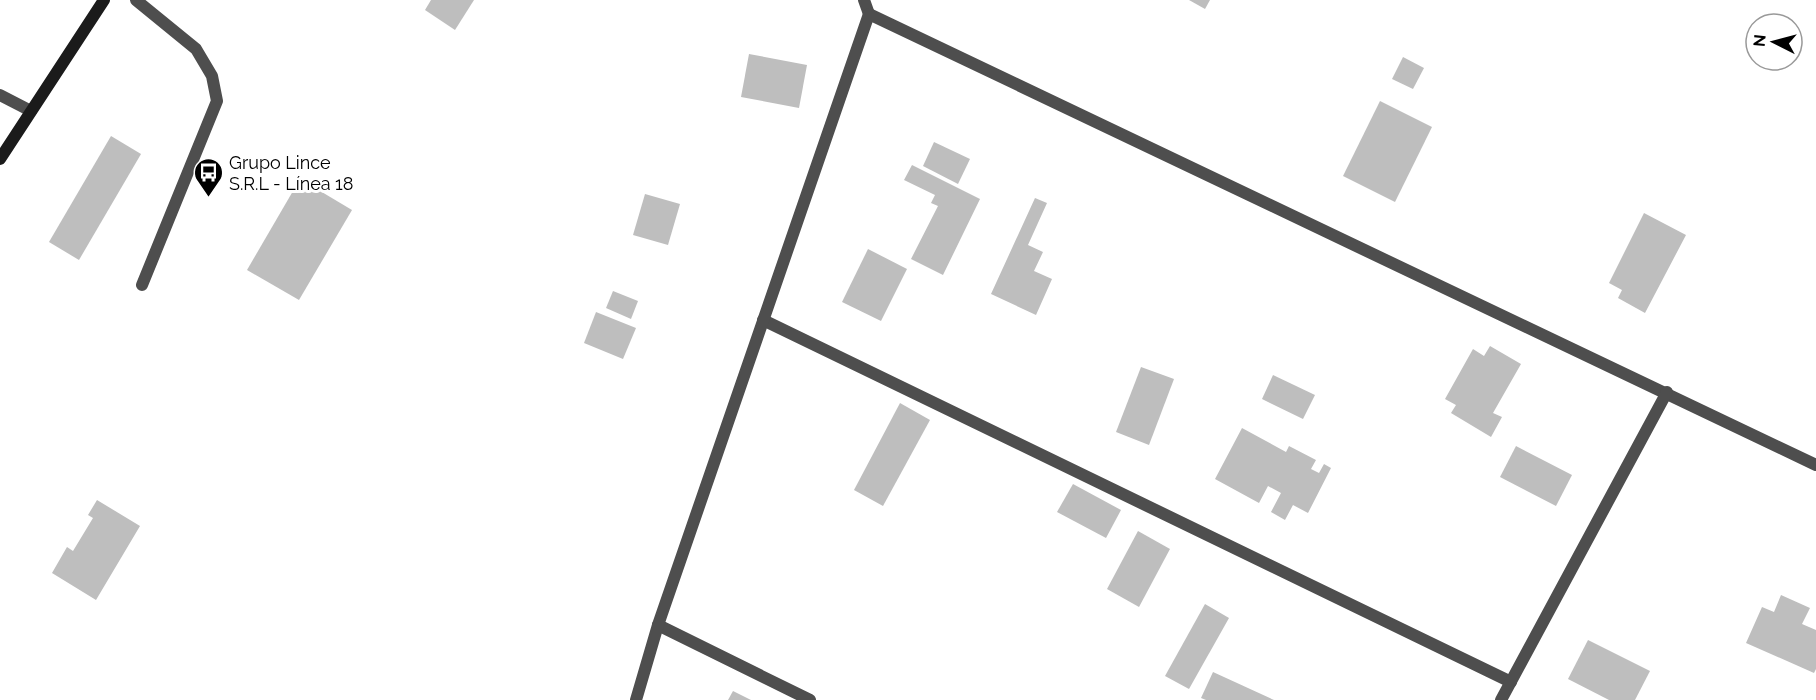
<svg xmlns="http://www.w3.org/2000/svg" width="1816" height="700" font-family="Raleway,sans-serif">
<rect width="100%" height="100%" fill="#fff"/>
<g fill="#bebebe">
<path d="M431,0H474L455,30L425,10Z"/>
<path d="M1189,0H1210L1205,9Z"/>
<path d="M749,54L807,65L799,108L741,97Z"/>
<path d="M1403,57L1424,68L1413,89L1392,79Z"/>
<path d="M1380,101L1432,127L1395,202L1343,176Z"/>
<path d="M111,136L141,154L79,260L49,242Z"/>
<path d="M934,142L970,159L958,184L923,166Z"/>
<path d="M912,165L980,199L943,275L911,259L938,206L931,203L935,195L904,180Z"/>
<path d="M300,179L352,210L299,300L247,270Z"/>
<path d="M645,194L680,204L668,245L633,235Z"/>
<path d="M1035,198L1047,203L1028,245L1043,252L1034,271L1052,279L1036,315L991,294Z"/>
<path d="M1644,213L1686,235L1645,313L1618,298L1622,290L1609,283Z"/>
<path d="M868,249L907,269L881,321L842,302Z"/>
<path d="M613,291L638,301L631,319L606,308Z"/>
<path d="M596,312L636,328L623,359L584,343Z"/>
<path d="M1490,346L1521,364L1493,413L1502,417L1491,437L1451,413L1456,405L1445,399L1473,349L1484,356Z"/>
<path d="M1141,367L1174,379L1149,445L1116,432Z"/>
<path d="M1273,375L1315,395L1303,419L1262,399Z"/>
<path d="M900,403L930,420L883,506L854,490Z"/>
<path d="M1242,428L1286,452L1289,446L1316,460L1311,469L1319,473L1324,464L1331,468L1308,513L1293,505L1285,520L1271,512L1281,493L1268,486L1259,503L1215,479Z"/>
<path d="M1516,446L1572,475L1556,506L1500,477Z"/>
<path d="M1073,484L1121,510L1106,538L1057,512Z"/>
<path d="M97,500L140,526L96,600L52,573L67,547L73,551L93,518L88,515Z"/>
<path d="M1138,531L1170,549L1139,607L1107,589Z"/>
<path d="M1781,595L1810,608L1802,624L1816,630V669L1814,673L1746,643L1762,607L1774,612Z"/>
<path d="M1205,604L1229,618L1189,689L1165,676Z"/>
<path d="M1588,640L1650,671L1635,700H1609L1568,679Z"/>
<path d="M1213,672L1274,700H1206L1201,698Z"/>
<path d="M733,691L751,700H728Z"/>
</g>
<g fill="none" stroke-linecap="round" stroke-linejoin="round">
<g stroke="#4e4e4e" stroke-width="12">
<path d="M136,0L196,49L212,76L217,101L142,285"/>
<path d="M864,0L869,14"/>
<path d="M763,320L1511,682"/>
<path d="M658,625L810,700"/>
<path d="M636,700L658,625L869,14L1816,465"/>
<path d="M1501,700L1667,392"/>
</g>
<path stroke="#4e4e4e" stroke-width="12" d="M0,95L31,111"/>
<path stroke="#1b1b1b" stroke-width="12" d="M0,159L104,0"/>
</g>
<defs>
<symbol id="bus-pin" viewBox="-11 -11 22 30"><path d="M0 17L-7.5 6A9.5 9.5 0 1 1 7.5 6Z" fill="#000" stroke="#fff"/><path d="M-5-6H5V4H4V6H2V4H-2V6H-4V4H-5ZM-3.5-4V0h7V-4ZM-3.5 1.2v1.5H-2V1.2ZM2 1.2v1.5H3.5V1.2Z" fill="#fff"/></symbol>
</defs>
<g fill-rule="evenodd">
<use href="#bus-pin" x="192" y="156" width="33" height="45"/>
</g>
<g text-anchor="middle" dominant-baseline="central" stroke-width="6" stroke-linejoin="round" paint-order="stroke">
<g font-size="18" fill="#000" stroke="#fff" text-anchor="start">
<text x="229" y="162">Grupo Lince<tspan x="229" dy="21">S.R.L - Línea 18</tspan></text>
</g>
</g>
<g transform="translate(1774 42) rotate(276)"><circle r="28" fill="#ffffff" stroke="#999999" stroke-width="1.5"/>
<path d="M0-4.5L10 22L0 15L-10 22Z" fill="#000000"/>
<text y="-9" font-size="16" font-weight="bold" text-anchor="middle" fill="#000000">N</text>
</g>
</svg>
